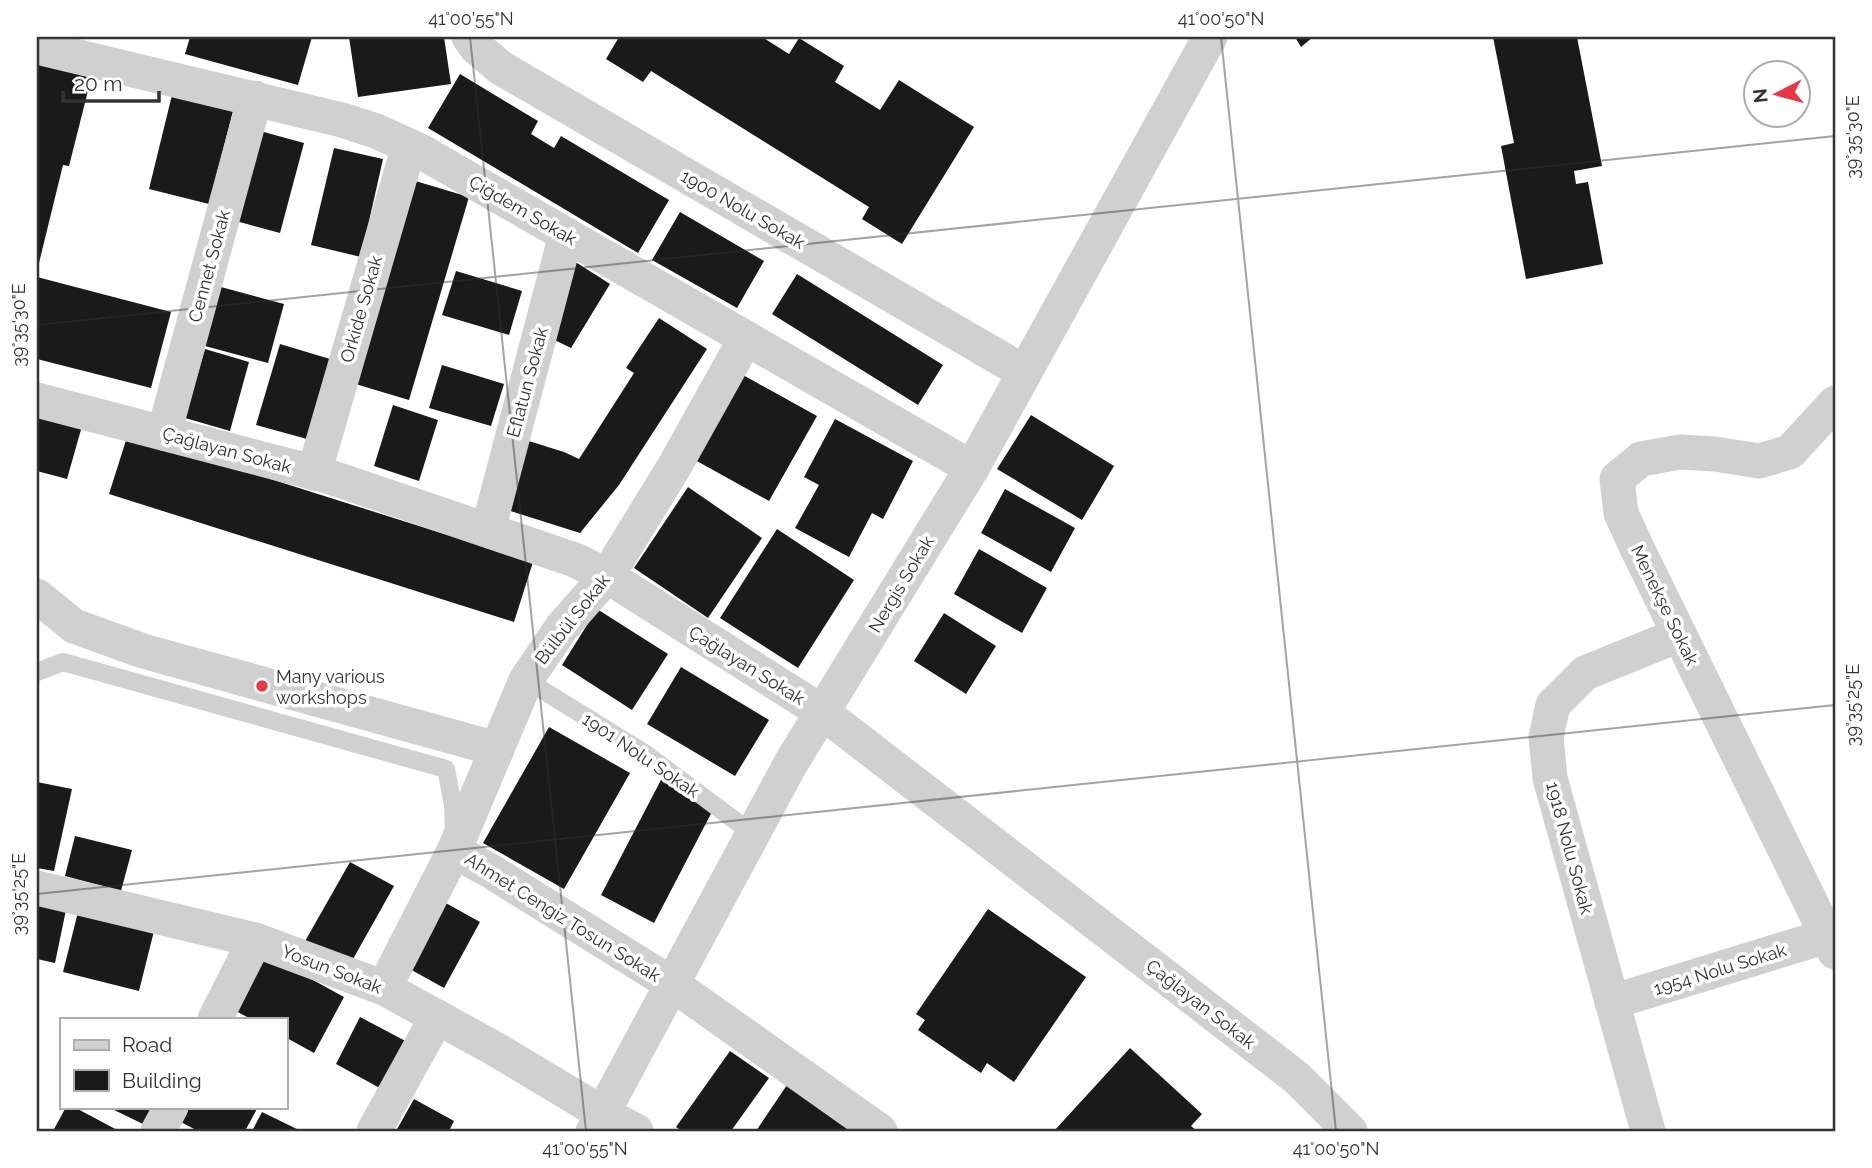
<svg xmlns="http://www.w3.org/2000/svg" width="1872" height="1168" font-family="Raleway,sans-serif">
<rect width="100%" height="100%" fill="#fff"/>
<g fill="#1a1a1a">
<path d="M190,37H312L298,85L185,54Z"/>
<path d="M349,37H444L451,84L358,97Z"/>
<path d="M619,37H762L789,54L799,38L844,66L835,82L880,110L899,80L974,127L902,244L862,219L869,207L651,71L643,82L606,59Z"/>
<path d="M1295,37H1313L1301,47Z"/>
<path d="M1493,37H1577L1602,166L1574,171L1576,184L1588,182L1603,264L1526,279L1501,146L1514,143Z"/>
<path d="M37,53L94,67L69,166L63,165L38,267Z"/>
<path d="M460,74L538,121L531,134L554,148L561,136L669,200L638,253L428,128Z"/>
<path d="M172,95L233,111L209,204L149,189Z"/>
<path d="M260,131L304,143L280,233L236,221Z"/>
<path d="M334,148L383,159L361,257L311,245Z"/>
<path d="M402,177L469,197L409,400L342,380Z"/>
<path d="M680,212L764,261L737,308L652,260Z"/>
<path d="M574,261L610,284L571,348L540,333Z"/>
<path d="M456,271L522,291L509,335L442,315Z"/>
<path d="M797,274L943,365L918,405L772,314Z"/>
<path d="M37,277L171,312L151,388L37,359Z"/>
<path d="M221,287L284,304L268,363L205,346Z"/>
<path d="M659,318L707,349L619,485L580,533L495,506L516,437L564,452L579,459L634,373L626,368Z"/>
<path d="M280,344L330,359L307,439L256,425Z"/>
<path d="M205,349L249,362L230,431L185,418Z"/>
<path d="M442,365L504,384L491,426L429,408Z"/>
<path d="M743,375L817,416L769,501L695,460Z"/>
<path d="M393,405L438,420L419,481L374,466Z"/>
<path d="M37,406L84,419L67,479L37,471Z"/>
<path d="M1031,415L1114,466L1082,520L997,469Z"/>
<path d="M835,419L913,461L883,519L872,513L849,557L795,528L819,485L804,477Z"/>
<path d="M128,434L533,562L514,622L109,494Z"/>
<path d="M688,487L762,538L708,618L634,568Z"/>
<path d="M1005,489L1075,528L1051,572L981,533Z"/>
<path d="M777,529L854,580L798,668L720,618Z"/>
<path d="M979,549L1047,588L1022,633L954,594Z"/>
<path d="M597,609L668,654L632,710L562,665Z"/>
<path d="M944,613L996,646L966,694L914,661Z"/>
<path d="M681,667L769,720L735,776L647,724Z"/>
<path d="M549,727L630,773L564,889L483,843Z"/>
<path d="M662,778L715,806L654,923L601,895Z"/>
<path d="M37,782L72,789L54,871L37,868Z"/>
<path d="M75,836L132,850L121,891L65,876Z"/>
<path d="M350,862L394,886L348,968L304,943Z"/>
<path d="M37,899L67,905L55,963L37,959Z"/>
<path d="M444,902L480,922L444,988L408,968Z"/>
<path d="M79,908L155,927L139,991L63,972Z"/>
<path d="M988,909L1086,977L1014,1082L987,1063L981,1073L918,1030L925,1020L916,1014Z"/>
<path d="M260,951L344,997L314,1053L285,1037V1019H251L230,1008Z"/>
<path d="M360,1017L413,1045L387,1092L336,1064Z"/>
<path d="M1130,1048L1202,1114L1191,1126L1197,1131H1054Z"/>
<path d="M730,1051L769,1078L731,1131H682L676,1127Z"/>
<path d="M787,1085L855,1131H756Z"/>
<path d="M414,1099L454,1121L449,1131H396Z"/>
<path d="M66,1107H74L119,1131H53Z"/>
<path d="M108,1107H154L145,1125Z"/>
<path d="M184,1107H258L245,1131H198L177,1120Z"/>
<path d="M262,1112L301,1131H252Z"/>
</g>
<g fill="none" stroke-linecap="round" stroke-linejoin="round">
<g stroke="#d0d0d0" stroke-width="18">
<path d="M37,672L63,662L446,769L453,805L454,833"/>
<path d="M526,680L646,754L753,834"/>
</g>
<g stroke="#d0d0d0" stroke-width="35">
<path d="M469,37L476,47L501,68L1024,372"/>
<path d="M37,47L342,120L376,131L422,152L972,468"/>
<path d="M37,400L327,476L575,560L607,576L822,712L1297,1078L1350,1131"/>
<path d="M1835,403L1790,452L1759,461L1715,454L1680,452L1641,459L1617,479L1621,513L1636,546L1835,952"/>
<path d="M164,433L255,98"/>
<path d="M314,473L409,146"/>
<path d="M488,530L566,235"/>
<path d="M37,596L74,626L143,651L497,749"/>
<path d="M454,851L489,870L672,984L880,1131"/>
<path d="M37,888L255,940L384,988L497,1050L602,1113L636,1131"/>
<path d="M384,988L454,851L526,680L562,627L607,576L674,467L746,338"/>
<path d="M1612,1002L1827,936"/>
<path d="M215,1019L255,940"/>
<path d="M158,1131L171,1107"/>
<path d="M374,1131L437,1017"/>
<path d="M593,1131L791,763L972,468L1210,37"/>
<path d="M1648,1131L1550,778L1546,737L1553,705L1585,673L1679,635"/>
</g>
</g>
<path fill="none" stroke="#333" stroke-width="2" stroke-opacity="0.45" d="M470,37L586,1131M1221,37L1336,1131M37,325L1835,136M37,894L1835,705"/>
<circle fill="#e63946" stroke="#fff" stroke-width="2.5" cx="262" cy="686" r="7"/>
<g text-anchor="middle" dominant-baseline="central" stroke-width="7" stroke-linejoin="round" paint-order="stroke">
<g font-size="18" fill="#333" stroke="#fff">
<text transform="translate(743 209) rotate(30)">1900 Nolu Sokak</text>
<text transform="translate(523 210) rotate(30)">Çiğdem Sokak</text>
<text transform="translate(209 266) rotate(-75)">Cennet Sokak</text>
<text transform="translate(361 309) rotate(-74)">Orkide Sokak</text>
<text transform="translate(527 382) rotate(-75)">Eflatun Sokak</text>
<text transform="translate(227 450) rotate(15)">Çağlayan Sokak</text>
<text transform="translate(901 584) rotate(-59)">Nergis Sokak</text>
<text transform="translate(1665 605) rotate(64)">Menekşe Sokak</text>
<text transform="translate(572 619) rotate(-52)">Bülbül Sokak</text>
<text transform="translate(747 665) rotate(32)">Çağlayan Sokak</text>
<text transform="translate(641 755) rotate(34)">1901 Nolu Sokak</text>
<text transform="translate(1570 848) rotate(75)">1918 Nolu Sokak</text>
<text transform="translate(563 917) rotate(32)">Ahmet Cengiz Tosun Sokak</text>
<text transform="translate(332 969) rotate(21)">Yosun Sokak</text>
<text transform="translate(1720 969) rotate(-17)">1954 Nolu Sokak</text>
<text transform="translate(1201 1004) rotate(38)">Çağlayan Sokak</text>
</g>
<g font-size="18" fill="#333" stroke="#fff" text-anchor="start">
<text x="276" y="676">Many various<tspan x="276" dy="21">workshops</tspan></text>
</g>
</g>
<rect width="1872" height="1168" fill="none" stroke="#ffffff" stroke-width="77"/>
<rect x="60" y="1018" width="228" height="91" fill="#ffffff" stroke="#adadad" stroke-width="2"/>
<rect x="74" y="1040" width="35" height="10" fill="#d0d0d0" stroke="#adadad" stroke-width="2"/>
<text x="122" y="1052" font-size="21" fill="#333333">Road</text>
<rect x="74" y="1070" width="35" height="21" fill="#1a1a1a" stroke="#adadad" stroke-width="2"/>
<text x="122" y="1088" font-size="21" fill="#333333">Building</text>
<g transform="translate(1777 94) rotate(264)"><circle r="33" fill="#ffffff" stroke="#adadad" stroke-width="2"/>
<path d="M0-5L12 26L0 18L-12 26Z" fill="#e63946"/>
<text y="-10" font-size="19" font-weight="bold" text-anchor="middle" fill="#333333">N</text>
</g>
<path d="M63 91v10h96v-10" fill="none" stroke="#333333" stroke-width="3.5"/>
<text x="74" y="91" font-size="21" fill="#333333" stroke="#ffffff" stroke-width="5" paint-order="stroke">20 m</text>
<rect x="38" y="38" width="1796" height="1092" fill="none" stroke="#333" stroke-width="2.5"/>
<g font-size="18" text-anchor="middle" fill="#333">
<text x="471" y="25">41°00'55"N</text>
<text x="1221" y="25">41°00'50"N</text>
<text transform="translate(1853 137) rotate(-90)" y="6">39°35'30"E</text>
<text transform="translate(19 325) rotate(-90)" y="6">39°35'30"E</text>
<text transform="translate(1853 705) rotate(-90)" y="6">39°35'25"E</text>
<text transform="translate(19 894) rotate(-90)" y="6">39°35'25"E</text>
<text x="585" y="1155">41°00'55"N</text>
<text x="1336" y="1155">41°00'50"N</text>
</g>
</svg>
